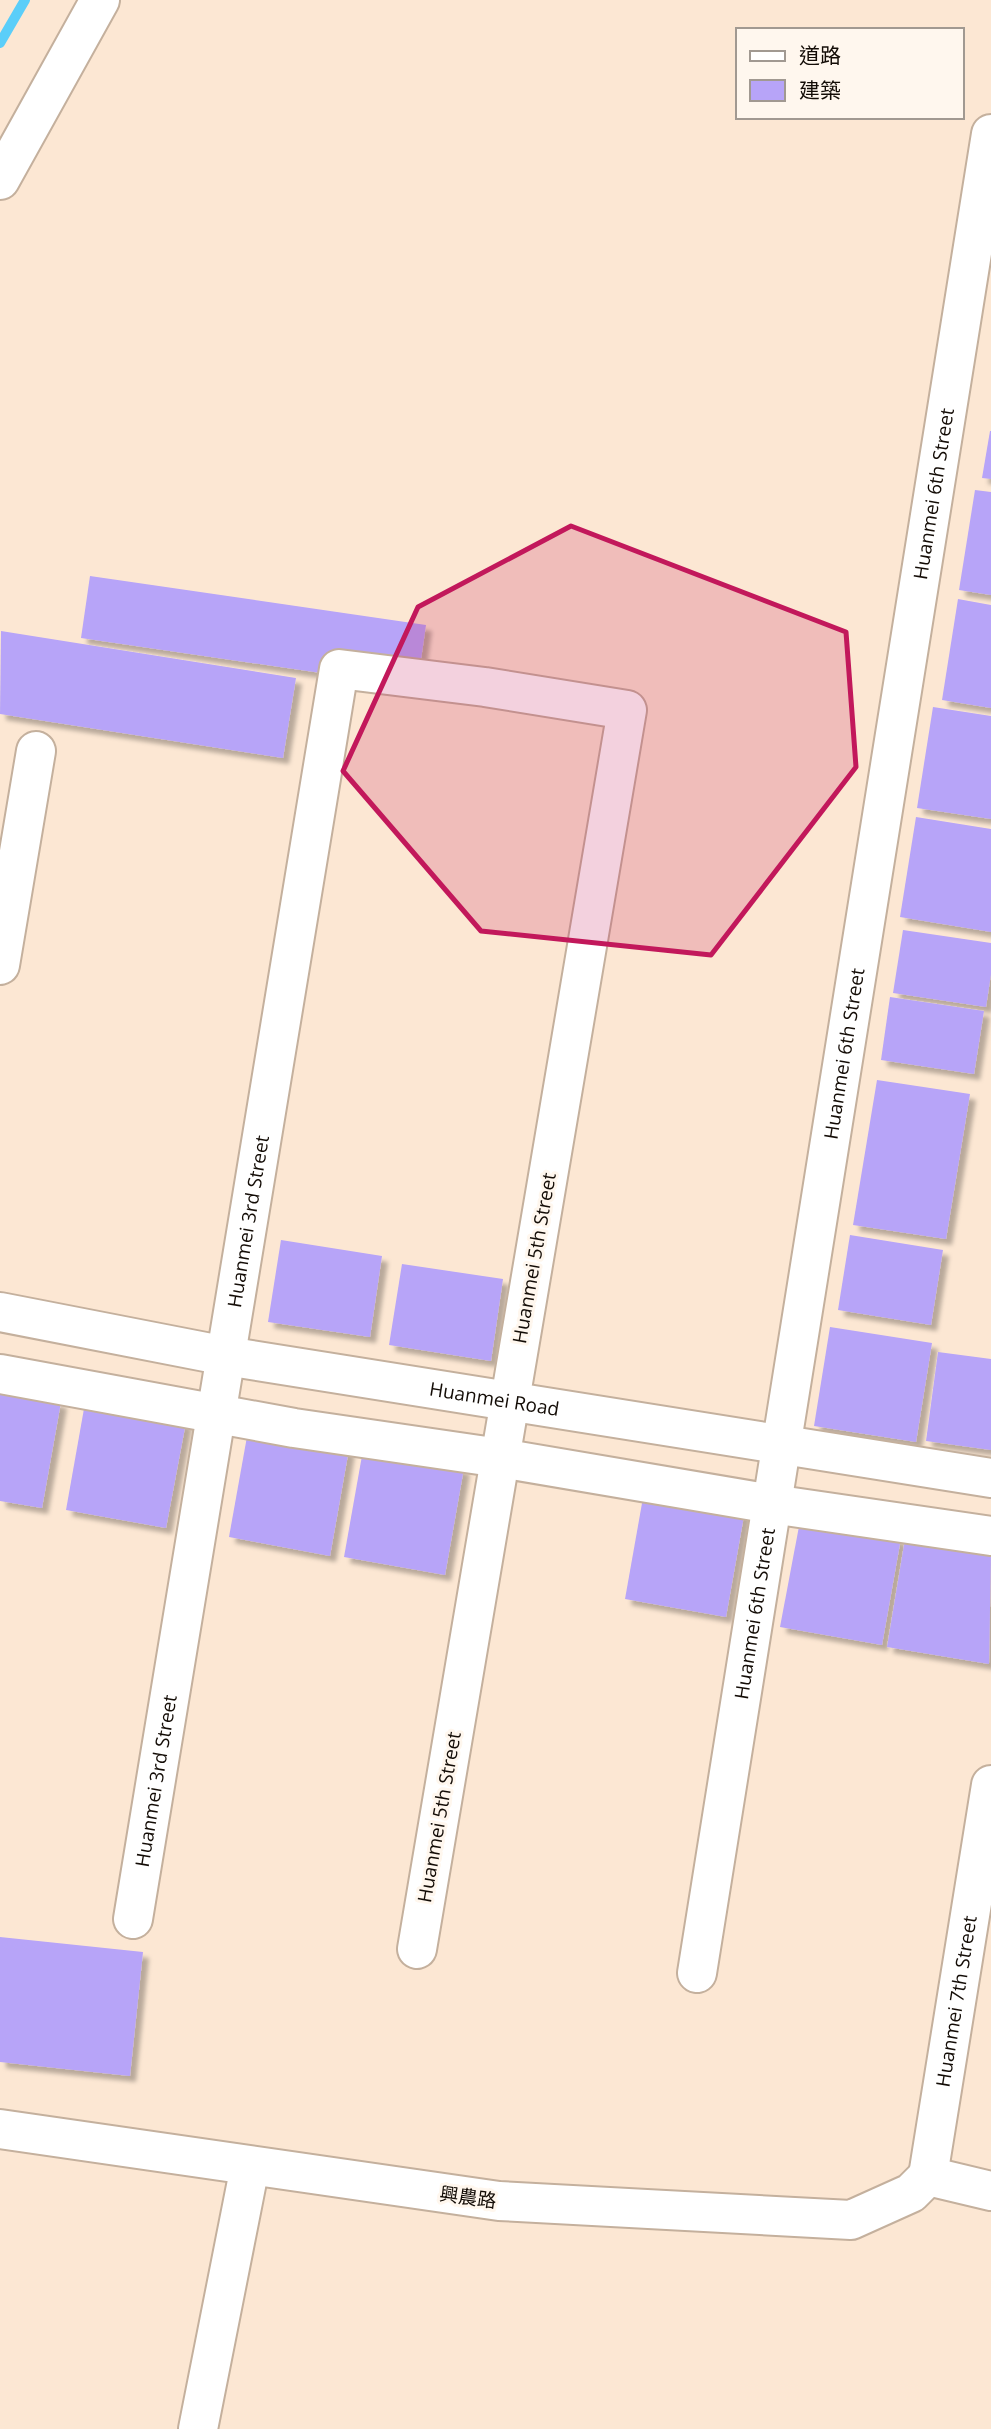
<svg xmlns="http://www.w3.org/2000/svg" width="991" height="2429" font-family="'Open Sans','Noto Sans TC',sans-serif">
<defs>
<filter id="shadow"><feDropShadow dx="6" dy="6" stdDeviation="2" flood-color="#0004"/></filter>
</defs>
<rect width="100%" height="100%" fill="#fce7d3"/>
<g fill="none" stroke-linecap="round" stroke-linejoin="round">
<path stroke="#5bcef9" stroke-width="10" d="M0,43L25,0"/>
</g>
<g fill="#b7a4f8" filter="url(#shadow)">
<path d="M990,431H991V479L982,478Z"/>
<path d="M975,490L991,492V595L959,590Z"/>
<path d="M90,576L426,625L417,687L81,638Z"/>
<path d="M958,599L991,605V708L942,700Z"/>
<path d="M1,631L296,678L283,758L0,714Z"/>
<path d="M933,707L991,716V819L917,808Z"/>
<path d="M916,817L991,829V932L900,917Z"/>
<path d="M903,930L991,943V974L986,1007L893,993Z"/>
<path d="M890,997L984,1011L974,1074L881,1060Z"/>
<path d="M877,1080L970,1094L946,1239L853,1225Z"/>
<path d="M850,1235L943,1250L931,1325L838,1310Z"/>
<path d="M281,1240L382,1256L370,1337L268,1322Z"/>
<path d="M402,1264L503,1279L491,1361L389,1345Z"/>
<path d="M830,1327L932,1343L916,1442L814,1426Z"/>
<path d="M938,1352L991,1359V1450L926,1441Z"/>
<path d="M0,1391L61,1402L42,1508L0,1501Z"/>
<path d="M85,1403L186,1422L166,1528L66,1510Z"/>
<path d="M248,1431L349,1449L330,1556L229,1537Z"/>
<path d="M363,1450L464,1468L445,1575L344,1557Z"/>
<path d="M644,1492L745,1510L726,1617L625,1599Z"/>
<path d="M800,1521L901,1538L882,1645L780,1627Z"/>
<path d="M905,1539L991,1553L989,1664L887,1647Z"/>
<path d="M0,1937L143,1952L130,2076L0,2062Z"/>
</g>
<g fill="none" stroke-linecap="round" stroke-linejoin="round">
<defs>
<g id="minor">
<path d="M0,965L36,751"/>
<path id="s1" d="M0,1312L226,1356L991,1478"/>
<path d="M0,1374L294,1428L500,1458L772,1504L991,1536"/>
<path id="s2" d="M133,1919L339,669L485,687L627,710L417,1949"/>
<path id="s3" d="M697,1973L991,134"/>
<path d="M0,2129L499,2201L851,2220L911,2193L928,2176"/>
<path id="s4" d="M928,2176L991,1785"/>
<path d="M928,2176L991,2191"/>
<path d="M198,2429L250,2166"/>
</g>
<path id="major" d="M0,180L100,0"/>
</defs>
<use href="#minor" stroke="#c4b09d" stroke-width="42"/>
<use href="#major" stroke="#c4b09d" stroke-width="42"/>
<use href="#minor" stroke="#fff" stroke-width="38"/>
<use href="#major" stroke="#fff" stroke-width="38"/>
</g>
<path fill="#c2185b" fill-opacity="0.2" stroke="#c2185b" stroke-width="5" stroke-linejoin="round" d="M571,526L846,632L856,767L711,955L481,931L343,771L418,607Z"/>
<g text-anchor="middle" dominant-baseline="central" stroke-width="6" stroke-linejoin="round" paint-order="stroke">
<g font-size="19" fill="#130c06" stroke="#fff7ee">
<text stroke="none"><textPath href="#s3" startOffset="1498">Huanmei 6th Street</textPath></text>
<text stroke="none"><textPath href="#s3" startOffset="931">Huanmei 6th Street</textPath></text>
<text stroke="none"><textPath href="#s2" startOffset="707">Huanmei 3rd Street</textPath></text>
<text transform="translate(534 1258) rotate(-80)">Huanmei 5th Street</text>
<text stroke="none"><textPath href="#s1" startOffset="502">Huanmei Road</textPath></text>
<text stroke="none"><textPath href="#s3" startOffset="364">Huanmei 6th Street</textPath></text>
<text stroke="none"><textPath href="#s2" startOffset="140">Huanmei 3rd Street</textPath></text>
<text transform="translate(439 1817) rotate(-80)">Huanmei 5th Street</text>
<text stroke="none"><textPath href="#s4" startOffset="177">Huanmei 7th Street</textPath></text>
<text transform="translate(468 2197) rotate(8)">興農路</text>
</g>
</g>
<rect x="736" y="28" width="228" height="91" fill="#fff7ee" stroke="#a19991" stroke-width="2"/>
<rect x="750" y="51" width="35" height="10" fill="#ffffff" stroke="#a19991" stroke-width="2"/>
<text x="799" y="63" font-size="21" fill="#130c06">道路</text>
<rect x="750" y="80" width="35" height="21" fill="#b7a4f8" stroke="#a19991" stroke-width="2"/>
<text x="799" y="98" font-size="21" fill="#130c06">建築</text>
</svg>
